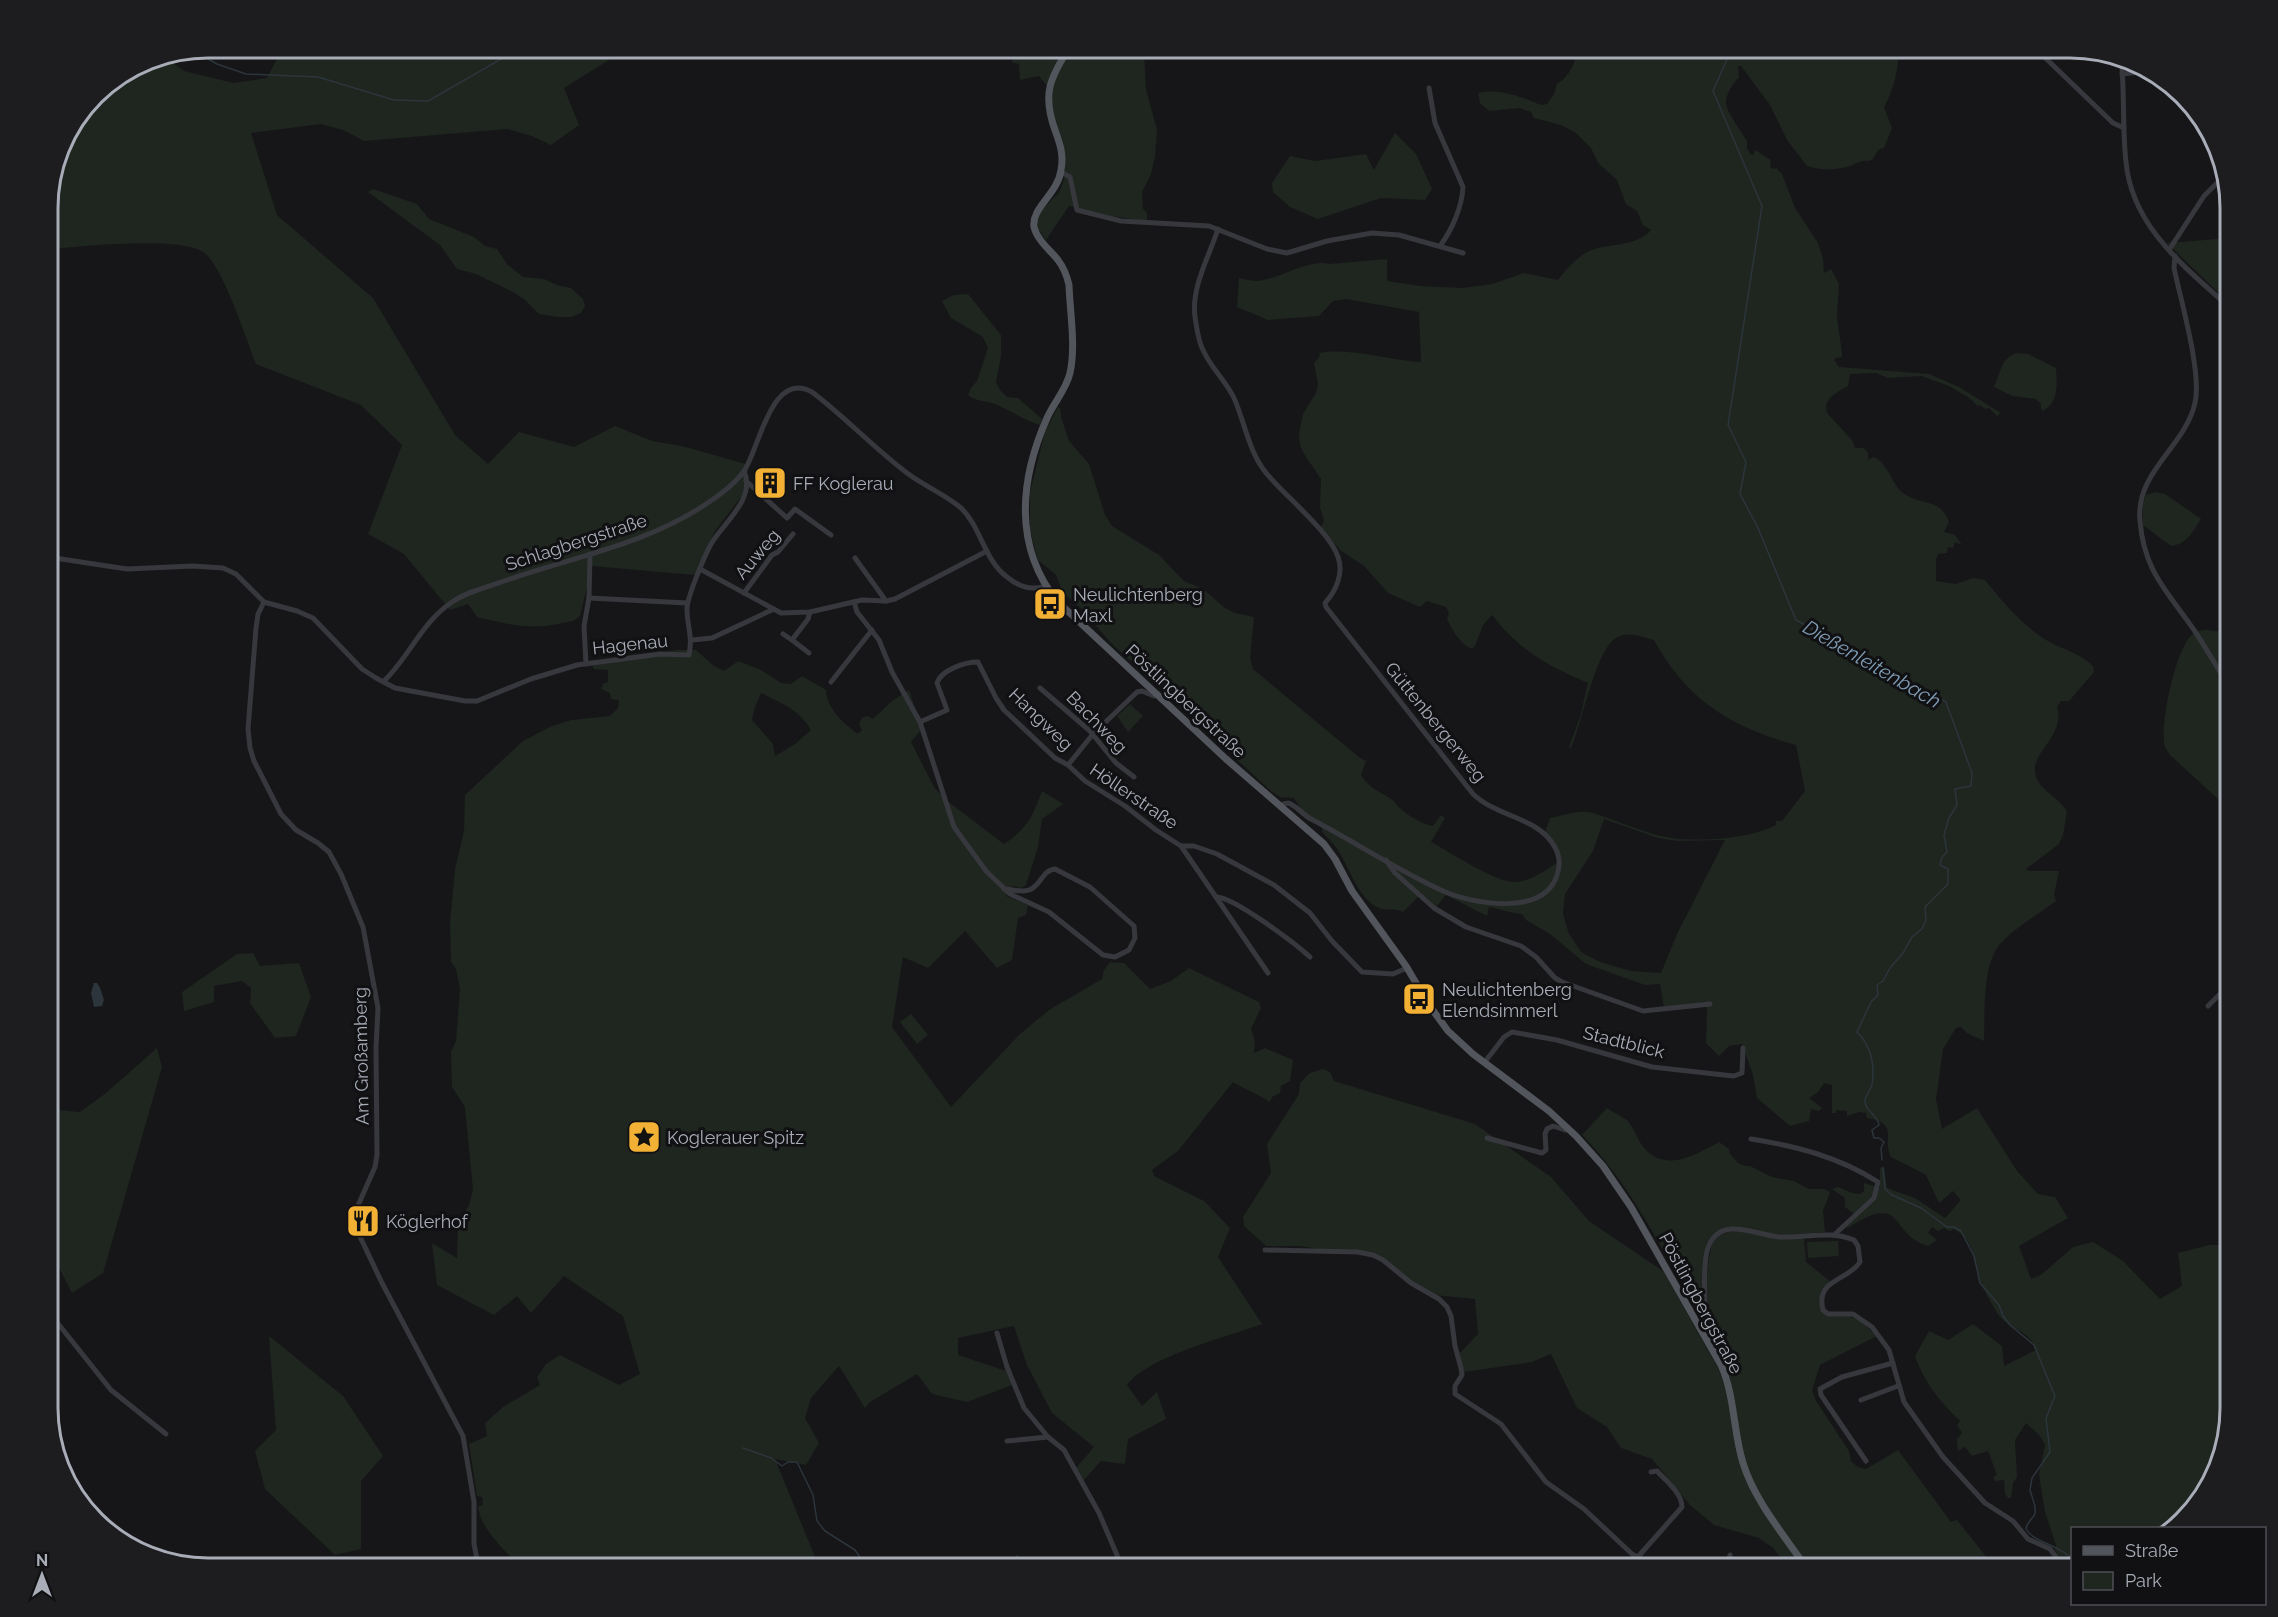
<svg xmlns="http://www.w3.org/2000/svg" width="2278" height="1617" font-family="Raleway,sans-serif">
<rect width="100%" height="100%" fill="#161618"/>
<g fill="#1e261f" fill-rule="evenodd">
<path d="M315,48H343L357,52V48H628L564,88L579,125L551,145L532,136L507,129L364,141L343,130L321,124L251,133L277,215L373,298L455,435L488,464L519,432L574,447L615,426L652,441L682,446L749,465L742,496L715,531L695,575L592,566L580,616C574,622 566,622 558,624C530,630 505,624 477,617L468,604L450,610L404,554L368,534L402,445L361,405L256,364C245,336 226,276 207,255C189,234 78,247 48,249V198L60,147L95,95L147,60L165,57L184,71L234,83L267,78L279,55Z"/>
<path d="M1014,48H1140L1144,53L1146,90L1157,129L1155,157L1151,174L1142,192L1143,209L1147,213V221L1111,216L1069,206L1046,240L1036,226L1040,211L1059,193L1065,176L1062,141L1053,114L1050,90L1039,76L1020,80L1019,64L1012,62Z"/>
<path d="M1578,48H1899C1898,70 1895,87 1884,107L1892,128L1884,148L1878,150L1873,159L1869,161C1861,160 1857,163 1850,166C1835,170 1822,171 1807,166L1787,140L1770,105L1741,66H1738L1739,78C1734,81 1726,94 1726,103C1725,109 1743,135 1747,141V148L1750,154L1753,155L1755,150L1771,160L1770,167L1773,169L1776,168L1782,174L1795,208L1818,243L1823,259L1824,273L1831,269L1839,284L1837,317L1842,353V357L1836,358L1834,360L1839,367L1929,374L1959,387L2001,413L1997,416L1989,408L1985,409L1980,405L1978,406L1968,397L1949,386L1921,376L1888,378L1876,373L1850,374L1848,386C1837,392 1821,400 1828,414L1852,440L1855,448H1864L1868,453V460L1874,457C1888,463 1891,483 1903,493C1920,506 1940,497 1949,522L1944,532L1955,535L1962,545L1955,542L1953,548L1948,547L1947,553L1938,554L1936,560V581L1956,584L1973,578L1985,580C2001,600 2026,629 2048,641C2064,650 2080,653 2093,666L2094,672L2069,701H2061L2057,707C2066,734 2032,752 2035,772C2037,790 2060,797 2067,812L2063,835L2059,844L2026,869L2029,871H2059L2054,895L2056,901C2039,914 2014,928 2000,944C1982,965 1985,1014 1984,1041L1967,1033L1961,1027L1956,1028L1943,1049L1936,1099L1942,1129L1977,1108L2017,1171L2038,1194L2055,1197L2068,1218L2019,1246L2031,1279L2041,1275L2073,1247L2093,1242L2123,1261L2160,1299L2182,1286L2178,1253L2209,1245H2230V1409L2222,1460L2197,1506L2170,1528H2072V1568L2064,1569L2055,1550L2056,1545L2045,1512L2041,1488L2039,1474L2045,1445L2040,1436L2026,1423L2015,1440L2017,1477L2013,1483L2011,1498H2008L2005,1494L2004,1480L1995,1481L1993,1477L1997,1475L1988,1451L1972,1456L1965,1447L1958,1451L1957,1439L1962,1433L1957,1425L1960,1421C1940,1402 1924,1382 1915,1356L1929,1331L1948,1340L1973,1324L2002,1346L2004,1366L2036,1350C2031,1330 2007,1329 1997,1313C1992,1304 1986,1294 1981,1284C1973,1264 1977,1240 1953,1229L1950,1231L1944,1228L1938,1231L1932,1227L1928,1233L1937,1240L1928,1246C1888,1235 1906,1190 1848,1228L1846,1227L1854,1214L1845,1207V1198L1832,1189L1838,1187L1852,1193L1860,1194L1864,1191V1183L1880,1188V1168L1884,1166L1887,1188L1915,1198L1945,1218L1961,1200L1953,1191L1939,1203L1926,1175L1891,1157C1881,1139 1901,1124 1867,1118L1866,1113L1859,1112L1847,1116V1111L1836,1110V1113H1832V1085L1824,1083L1818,1092L1809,1098L1822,1108L1819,1111L1811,1109L1809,1121L1790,1126L1757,1098L1753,1075L1742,1044L1729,1046L1719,1056L1706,1043L1707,1009L1704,1002L1664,1008L1660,984L1645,985L1586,964L1550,934L1526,920L1522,914C1517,915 1497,908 1489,907L1487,916L1446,895L1436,907L1418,897L1403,912C1393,907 1385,912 1377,907C1356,896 1350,867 1337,849C1333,843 1327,837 1322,832V826L1302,810L1294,798L1280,797L1272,792L1110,642L1081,608L1063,593L1056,575L1038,560L1030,531V492L1045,432L1058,407L1060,408L1062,420L1069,441L1089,464L1105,515L1112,526L1159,555L1184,581L1203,589L1225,608L1235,613L1254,617L1250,658L1253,669L1360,758L1366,761L1361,775C1369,788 1378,791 1390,798C1395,801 1396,805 1400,808C1409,816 1421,824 1433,826L1441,815L1445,818L1431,842C1450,852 1496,883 1516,882C1532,881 1549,868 1562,859L1555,844L1545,832L1550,818C1565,816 1577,809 1593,813C1615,820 1638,830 1660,836C1691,843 1748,840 1776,825V821H1782L1805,791L1796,745C1733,728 1686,700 1654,640C1643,637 1629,631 1618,637C1596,646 1582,724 1571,748L1569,747L1580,717L1588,683C1548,666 1520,651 1492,615L1483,625L1475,646L1472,649C1459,643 1453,631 1447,619L1449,613L1446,607L1427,601L1420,607L1388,593L1364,566L1340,550L1321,527L1324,521L1320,508L1321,479L1304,454L1300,445L1299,434L1303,414L1316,393L1318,384L1314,363L1320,356L1319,353C1352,347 1387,360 1421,362L1419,312L1346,299L1333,301L1319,316L1268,320L1237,307L1239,278C1245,279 1252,281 1258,281C1279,279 1311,258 1329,264L1387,259V281L1420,286L1463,288L1492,284L1524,273L1558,280C1565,270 1577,257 1589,251C1608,243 1637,247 1651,230L1643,225L1637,211L1626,204L1617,180L1598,163L1591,148L1576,133L1561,125L1534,118L1531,112L1520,108L1489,111L1480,103L1478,93C1499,88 1522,97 1541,105L1547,104L1554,94L1557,84C1570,76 1576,62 1578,48ZM1604,819L1658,838L1678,841L1725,840L1678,932L1661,973L1631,971L1600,962L1581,952L1569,934L1563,914L1565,894L1593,851Z"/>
<path d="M1395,133L1416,154L1432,189L1425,200L1381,198L1318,219L1290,207L1273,192L1272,183L1290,156L1315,161L1366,154L1374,170Z"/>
<path d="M373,189L417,204L429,219L474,237L485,246L497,249L507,264L523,277L544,279L557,285L571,288L583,299L585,306L581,313L571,317H558L539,314L525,300L513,292L476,274L457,269L440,245L368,192Z"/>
<path d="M2230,238V304L2167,243Z"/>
<path d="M968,294L1001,335V356L996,382L1000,390L1007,397L1018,398L1042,419L1040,425C1024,420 1011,411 995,404C985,400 976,402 968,395L971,388L977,381L988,348L983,337L951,318L942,301L954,295Z"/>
<path d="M2017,353L2028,354L2056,368C2057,383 2059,403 2043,411L2041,409V404L2036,399L2012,396L1994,387C2001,373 2000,358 2017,353Z"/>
<path d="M2156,492L2165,494L2201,519C2194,530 2186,545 2171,546L2143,525V504L2146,495Z"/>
<path d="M2208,630L2230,633V810L2170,755C2169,753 2166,749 2165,747C2159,727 2176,644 2194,633C2198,630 2203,630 2208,630Z"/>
<path d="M676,650H696L714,666L724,671L738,661L761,670L781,683L791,684L802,676L826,690C827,709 843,723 858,734L862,730L859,724L862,718L867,716L873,719L892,701L909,690L920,722L921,730L911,742L934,787L946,800L1004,844C1028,828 1032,817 1042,791L1063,804L1042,819L1038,847L1026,885L1021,888L1012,886L1006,896L1028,905L1026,915L1018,918L1012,960L997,968L965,931L928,968L903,957L892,1027L951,1107L1020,1034L1049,1010L1102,979L1104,970L1110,962L1124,963L1150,989L1171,981L1189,968L1259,1002L1261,1008L1251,1029L1255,1041L1254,1053L1265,1048L1293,1060L1290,1081L1281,1086L1280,1093L1272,1097L1270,1102C1258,1094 1246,1090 1233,1082L1178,1151L1152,1170L1154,1176L1204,1201L1230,1228L1218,1257L1262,1324C1227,1337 1149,1356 1127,1385L1142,1406L1157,1392L1166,1419L1128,1439L1125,1464L1101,1461L1083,1481L1076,1468L1094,1447L1052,1413L1027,1365L1014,1326L958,1338V1355L1006,1371L1012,1385L967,1402L932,1394L917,1374L870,1402L865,1408L839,1366L811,1398L805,1418L819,1443L806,1465L775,1459L820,1569H523C507,1553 480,1529 478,1506L483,1505L482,1497L477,1496L469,1444L487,1436L485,1423L503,1407L540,1385L537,1377L546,1364L560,1355L619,1385L640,1374L623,1316L564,1276L531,1313L517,1296L494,1315L437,1285L432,1243L457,1258L458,1224L469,1205L473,1190L465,1107L452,1087L451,1052L456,1041L460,989L456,969L451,962L450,924L455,869L464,831L465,795L523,741L550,727L571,720L610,716L618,708L619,700L611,699L610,693L601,689L603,684L608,682V670L594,669L592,665ZM761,693C781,703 800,710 811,730L795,744L775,756L773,744L752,720L755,707Z"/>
<path d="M1130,704L1143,716L1128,732L1117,716Z"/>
<path d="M253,953L260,966L299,963L311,997L296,1036L275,1038L250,1003L251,988L242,981L214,986V1002L184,1011L182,992L237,954Z"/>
<path d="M911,1014L928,1035L917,1044L900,1022Z"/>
<path d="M157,1048L162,1067L103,1273L72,1293L52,1254L56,1192L48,1183V1109L80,1112L106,1093Z"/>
<path d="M1323,1069L1330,1072L1334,1081L1475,1124L1551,1177L1589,1221L1663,1271L1717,1366L1724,1383L1731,1382L1725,1365L1704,1328L1708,1263L1712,1244L1716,1236L1733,1231L1804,1239L1806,1262L1831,1282L1820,1300L1826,1313C1855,1316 1856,1316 1877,1336L1820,1365L1812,1390L1816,1401L1849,1451L1851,1461L1858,1467L1866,1469L1898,1450L1951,1522L1957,1520L1996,1569H1790L1773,1548L1759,1538L1714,1525L1690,1505L1652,1459L1621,1448L1607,1427L1577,1408L1551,1354L1532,1362L1464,1372L1459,1354L1478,1334L1475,1299L1434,1295L1410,1281L1372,1252L1323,1250L1300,1246H1266L1244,1226L1243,1217L1271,1173L1267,1144L1299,1094L1300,1083L1310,1073Z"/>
<path d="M1607,1108C1613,1112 1621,1116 1627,1120C1634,1127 1637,1140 1644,1148C1667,1173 1695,1155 1719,1142L1729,1149L1730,1154L1738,1163L1745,1166H1750L1772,1177L1794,1181L1809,1189H1824L1830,1192L1823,1211L1825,1232L1785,1235L1727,1228L1717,1231L1710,1238L1706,1250L1700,1316C1664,1254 1633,1187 1582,1135Z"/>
<path d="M1838,1241L1839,1256L1808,1258L1807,1242Z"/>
<path d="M269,1336L343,1396L383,1456L361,1481V1549L335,1555L265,1489L255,1451L276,1430Z"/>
<path d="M1018,1554L1022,1569H1001Z"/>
</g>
<path fill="#2c353c" d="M94,983H97C101,988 102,994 104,1000L102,1006L94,1007L91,993Z"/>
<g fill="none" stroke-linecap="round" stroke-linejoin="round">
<g stroke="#2c353c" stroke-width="1.5">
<path d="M1732,48L1713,91L1762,206L1728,425L1746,462L1740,494L1758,528L1796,620L1946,702L1972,773L1971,786L1955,789L1957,805L1949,818L1944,835L1947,852L1942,857L1940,865L1948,869V884L1925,907L1926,920L1922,929L1912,937L1903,953L1890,968L1883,981L1877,985L1878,995L1871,1002L1857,1032C1871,1046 1875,1065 1872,1085C1870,1091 1865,1095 1865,1102C1866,1112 1878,1115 1879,1125L1872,1130L1874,1138H1879L1884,1142L1881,1148L1882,1160"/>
<path d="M194,51L217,64L246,74L318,77L394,100L428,101L520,48"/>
<path d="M1883,1168L1885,1189L1892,1195L1921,1208L1947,1227H1954L1961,1231L1974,1256L1980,1283L1999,1305L2003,1316L2010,1325L2034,1345L2055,1396L2046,1418L2050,1452L2032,1478L2030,1490L2035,1506V1514L2027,1525L2026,1529C2034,1543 2060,1545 2072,1559"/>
<path d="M743,1448L771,1458L782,1466L788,1462H797L813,1495L817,1521L825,1531L855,1550L868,1569"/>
</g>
<g stroke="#37383d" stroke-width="5">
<path d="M2035,48L2113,123L2124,128"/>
<path d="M2121,57C2125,91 2122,127 2126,162C2132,227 2185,267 2230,308"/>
<path d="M2122,74L2149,71"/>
<path d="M1429,88L1435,123L1463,187C1462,207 1452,230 1440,246"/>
<path d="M1061,172L1070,177L1077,210L1121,221L1209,226L1267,249L1287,253L1327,241L1372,233L1399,235L1463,253"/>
<path d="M1218,229C1209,257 1191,287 1195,317C1197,329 1198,342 1204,352C1212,369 1226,381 1234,398C1245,423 1249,453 1267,474C1285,496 1330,532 1338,557C1344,573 1336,591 1325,603L1326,607L1473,794C1497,817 1536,817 1553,844C1559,853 1561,864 1557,875C1544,917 1472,904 1443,891C1397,870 1355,842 1311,819C1303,815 1296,805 1288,803C1284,803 1283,804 1280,806"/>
<path d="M2169,250L2204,196L2223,177"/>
<path d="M2175,256L2174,268C2181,301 2202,373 2195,403C2185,447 2135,472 2140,521C2144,571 2167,591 2194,630C2206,648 2218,669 2230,688"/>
<path d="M746,481L787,518L795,509L831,535"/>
<path d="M48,557L127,569L193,566L223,568L236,574L264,602L297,611L313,618L362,669L376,678L395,688L465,701H477L531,679L577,665L660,654L689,655C693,635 687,627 687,609C687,597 705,555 711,544C724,522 756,499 744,471"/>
<path d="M855,558L886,601"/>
<path d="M700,569L781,613L810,612L862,600L886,601L895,599L987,551"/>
<path d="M744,593L772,555L778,552L793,534"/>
<path d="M589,598L687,603"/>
<path d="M264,602L258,614L256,628L248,729L250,748L254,761L281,814L296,830L318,843L329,852L341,874L363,927L378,1008L376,1048L377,1155L375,1167L356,1210L354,1224L382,1283L463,1436L474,1502V1544L479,1569"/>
<path d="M854,602L857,612L879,640L892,672L920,722L954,827L986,871L1010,894L1049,912L1103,955L1115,957L1129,950L1135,938L1134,926L1090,887L1055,869C1042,870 1041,886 1029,890C1021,893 1012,889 1004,889"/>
<path d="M783,634L792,640"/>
<path d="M692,640L712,638L774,609"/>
<path d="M809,653L792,640L808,619L810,612"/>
<path d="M586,664L584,626L589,598L590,554"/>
<path d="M384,681C409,657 422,622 452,602C468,591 488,587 507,580C573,557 647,544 706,504C720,495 734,485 744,471C759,450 771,369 812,392C845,417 874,448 907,473C924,486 945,494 961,508C981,527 984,560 1007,577C1018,586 1031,591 1045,586"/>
<path d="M831,682L872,630"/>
<path d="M1040,688L1090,731L1116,763L1134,777"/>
<path d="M920,722L947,710L937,683C941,670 965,662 978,662L996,698L1004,710L1055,758L1068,765L1085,781L1125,806L1156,830L1181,846H1194L1217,854L1274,885L1310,913L1332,941L1362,972L1393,974L1407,968"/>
<path d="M1068,765L1093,734L1137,692L1142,691L1154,696L1158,694"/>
<path d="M1181,846L1268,973"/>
<path d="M1386,860L1395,873L1434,908L1466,927L1521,946L1536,957L1555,978L1562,982L1643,1011L1710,1004"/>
<path d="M1216,897C1234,897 1296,944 1310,957"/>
<path d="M2208,1006L2230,984"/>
<path d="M1484,1063L1504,1037L1512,1032L1557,1040L1652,1067L1724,1075L1734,1076L1742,1073L1743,1048"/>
<path d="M1487,1138L1542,1153L1546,1150L1545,1134L1547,1129L1553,1126L1565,1130L1569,1129"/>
<path d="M1751,1139C1796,1146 1839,1157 1878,1182L1874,1198L1834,1235"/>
<path d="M1265,1250L1358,1252L1373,1255L1383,1260L1411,1283L1439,1299L1447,1307L1451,1316L1455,1346L1461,1368L1462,1375L1455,1386V1394L1501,1424L1546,1482L1584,1509L1632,1554L1658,1569"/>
<path d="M48,1311L111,1390L166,1434"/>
<path d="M1699,1325C1715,1311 1687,1233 1731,1229C1748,1228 1764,1236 1781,1237C1806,1238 1830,1230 1854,1240L1858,1246L1860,1262C1848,1281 1815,1279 1823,1310L1828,1314H1853L1872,1327L1889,1350L1904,1402L1943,1457L1985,1503L2013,1521L2028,1539L2050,1549L2059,1561L2062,1569"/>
<path d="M997,1333L1007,1367L1024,1408L1048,1437L1064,1450L1099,1513L1117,1555L1120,1569"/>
<path d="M1861,1400L1898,1386"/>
<path d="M1007,1441L1048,1437"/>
<path d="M1866,1461L1821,1395L1820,1389L1842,1377L1893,1363"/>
<path d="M1637,1558L1682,1507C1682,1493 1666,1481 1657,1471L1651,1472"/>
<path d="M1728,1569L1730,1555"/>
</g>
<path stroke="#53555c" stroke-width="7" d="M1069,48C1050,78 1042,94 1055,130C1060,144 1064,155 1061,170C1058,194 1031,208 1034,227C1037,240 1050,250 1058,260C1064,268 1067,276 1069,285C1070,313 1076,346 1070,373C1066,390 1054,402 1047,418C1020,479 1013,546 1057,601L1226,759L1324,844L1335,859L1352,891L1406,966L1429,1005L1448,1031L1473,1054L1549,1111L1576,1136L1603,1166L1631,1207L1721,1365C1735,1396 1733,1431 1743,1463C1755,1502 1785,1536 1807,1569"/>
</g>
<defs>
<symbol id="building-square" viewBox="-11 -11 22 22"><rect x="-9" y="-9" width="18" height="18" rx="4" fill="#f2b134" stroke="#111113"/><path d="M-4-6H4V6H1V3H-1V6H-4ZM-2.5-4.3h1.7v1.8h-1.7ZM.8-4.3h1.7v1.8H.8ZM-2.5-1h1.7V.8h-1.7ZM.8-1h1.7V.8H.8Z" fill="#111"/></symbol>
<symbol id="bus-square" viewBox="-11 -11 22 22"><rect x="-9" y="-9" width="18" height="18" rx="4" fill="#f2b134" stroke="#111113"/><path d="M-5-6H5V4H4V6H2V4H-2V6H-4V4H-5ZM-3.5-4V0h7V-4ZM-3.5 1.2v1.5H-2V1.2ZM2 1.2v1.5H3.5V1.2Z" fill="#111"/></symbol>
<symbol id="sight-square" viewBox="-11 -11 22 22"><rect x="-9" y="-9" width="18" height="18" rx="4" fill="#f2b134" stroke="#111113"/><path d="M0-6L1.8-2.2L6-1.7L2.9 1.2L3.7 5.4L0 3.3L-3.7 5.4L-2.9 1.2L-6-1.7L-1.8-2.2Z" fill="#111"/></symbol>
<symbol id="restaurant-square" viewBox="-11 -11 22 22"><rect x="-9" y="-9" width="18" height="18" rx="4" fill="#f2b134" stroke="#111113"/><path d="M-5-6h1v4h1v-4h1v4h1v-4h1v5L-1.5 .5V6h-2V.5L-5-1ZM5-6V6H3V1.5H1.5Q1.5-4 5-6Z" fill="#111"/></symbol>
</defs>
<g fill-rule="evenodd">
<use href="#building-square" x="751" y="464" width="38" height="38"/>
<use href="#bus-square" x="1031" y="585" width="38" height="38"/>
<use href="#bus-square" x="1400" y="980" width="38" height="38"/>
<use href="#sight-square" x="625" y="1118" width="38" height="38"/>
<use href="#restaurant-square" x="344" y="1202" width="38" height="38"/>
</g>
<g text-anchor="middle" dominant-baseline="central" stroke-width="6" stroke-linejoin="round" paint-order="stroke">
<g font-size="18" fill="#a8adb8" stroke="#111113" text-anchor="start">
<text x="793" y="483">FF Koglerau</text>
<text x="1073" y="594">Neulichtenberg<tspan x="1073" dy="21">Maxl</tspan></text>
<text x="1442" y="989">Neulichtenberg<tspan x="1442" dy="21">Elendsimmerl</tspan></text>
<text x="667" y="1137">Koglerauer Spitz</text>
<text x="386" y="1221">Köglerhof</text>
</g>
<g font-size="18" fill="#a8adb8" stroke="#111113">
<text transform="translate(576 542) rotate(-18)">Schlagbergstraße</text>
<text transform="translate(757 554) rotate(-50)">Auweg</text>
<text transform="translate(630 644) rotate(-6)">Hagenau</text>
<text transform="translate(1186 701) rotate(43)">Pöstlingbergstraße</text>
<text transform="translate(1041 719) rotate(44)">Hangweg</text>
<text transform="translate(1097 722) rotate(46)">Bachweg</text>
<text transform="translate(1436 722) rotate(51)">Güttenbergerweg</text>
<text transform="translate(1134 796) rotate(34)">Höllerstraße</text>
<text transform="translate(1624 1042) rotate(14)">Stadtblick</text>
<text transform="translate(361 1056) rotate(-91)">Am Großamberg</text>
<text transform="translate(1701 1303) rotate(62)">Pöstlingbergstraße</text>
</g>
<g font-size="20" font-style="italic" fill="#7f9bb3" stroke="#111113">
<text transform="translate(1872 664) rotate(30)">Dießenleitenbach</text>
</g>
</g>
<path d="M0 0H2278V1617H0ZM208 58H2070A150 150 0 0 1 2220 208V1408A150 150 0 0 1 2070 1558H208A150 150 0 0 1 58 1408V208A150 150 0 0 1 208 58Z" fill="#1d1d20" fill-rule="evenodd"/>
<path fill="none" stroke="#a8adb8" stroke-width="3" d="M208 58H2070A150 150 0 0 1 2220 208V1408A150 150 0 0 1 2070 1558H208A150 150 0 0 1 58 1408V208A150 150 0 0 1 208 58Z"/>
<rect x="2071" y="1527" width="195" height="78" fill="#111113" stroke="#4d4f55" stroke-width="1.5"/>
<rect x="2083" y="1546" width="30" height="9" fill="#53555c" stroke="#4d4f55" stroke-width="1.5"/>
<text x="2125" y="1557" font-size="18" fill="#a8adb8">Straße</text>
<rect x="2083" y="1572" width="30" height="18" fill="#1e261f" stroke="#4d4f55" stroke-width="1.5"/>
<text x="2125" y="1587" font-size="18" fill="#a8adb8">Park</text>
<g transform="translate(42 1575)" stroke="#111113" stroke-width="4.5" paint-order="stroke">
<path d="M0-4.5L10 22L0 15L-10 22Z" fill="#a8adb8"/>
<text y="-9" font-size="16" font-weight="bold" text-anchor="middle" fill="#a8adb8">N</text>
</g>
</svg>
